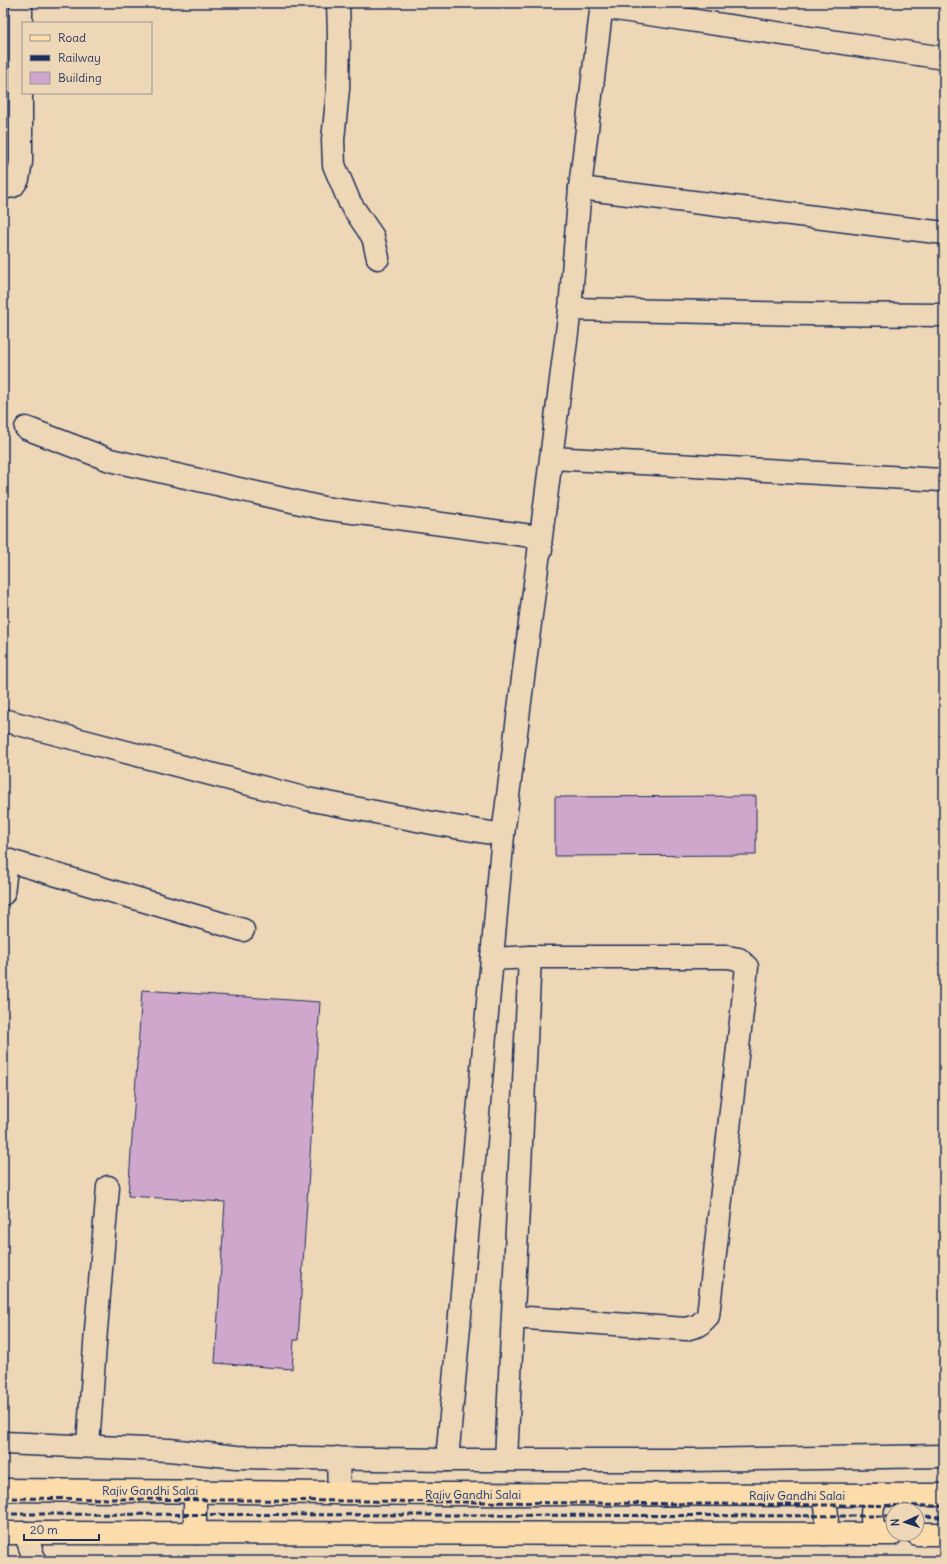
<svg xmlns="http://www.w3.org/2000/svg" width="947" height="1564" font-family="Delius,sans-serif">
<rect width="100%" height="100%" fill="#eed7b6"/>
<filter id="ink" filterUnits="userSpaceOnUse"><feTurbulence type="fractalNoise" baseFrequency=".025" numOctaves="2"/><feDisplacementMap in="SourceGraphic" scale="8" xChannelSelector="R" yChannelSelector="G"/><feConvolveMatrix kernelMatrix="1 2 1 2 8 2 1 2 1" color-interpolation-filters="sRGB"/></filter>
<g filter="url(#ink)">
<g fill="#d0a7cc" stroke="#1b2f5e">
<path d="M756,796V855L555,856V797Z"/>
<path d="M142,990L320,1002L298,1340H294L292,1369L215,1363L225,1202L128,1196Z"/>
</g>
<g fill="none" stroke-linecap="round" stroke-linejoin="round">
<defs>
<g id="minor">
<path d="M338,3L339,33L338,89L333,140L334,165L350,203L373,237L378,258"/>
<path d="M602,7L944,58"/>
<path d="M3,188L13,186L18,179L21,162V3"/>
<path d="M580,188L944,233"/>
<path d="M570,309L808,314L944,315"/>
<path d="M26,428L110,460L323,508L539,537L541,550"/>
<path d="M552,458L942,480"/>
<path d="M3,720L307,799L443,825L503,835"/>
<path d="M3,859L243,930"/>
<path d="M3,894L7,860"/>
<path d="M492,959L530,957"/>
<path d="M3,1443L169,1450L237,1457L447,1460H692L944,1456"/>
<path d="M88,1446L96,1330L108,1187"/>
<path d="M338,1458L339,1493"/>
<path d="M447,1460L503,835L570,309L580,188L602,3"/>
<path d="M506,1460L530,957H727L739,959L747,967L708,1316L699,1325L686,1329L513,1317"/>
<path d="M25,1533L35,1561"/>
</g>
<g id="major">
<path d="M3,1490L440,1494L944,1495"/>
<path d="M195,1491V1533"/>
<path d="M823,1495C827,1508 829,1520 824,1534"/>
<path d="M876,1495C872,1508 869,1522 877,1534"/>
<path d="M3,1533L893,1534"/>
<path d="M917,1534H944"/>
</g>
</defs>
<use href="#minor" stroke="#1b2f5e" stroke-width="25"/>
<use href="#major" stroke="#1b2f5e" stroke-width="25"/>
<use href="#minor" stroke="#eed7b6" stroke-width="22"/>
<use href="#major" stroke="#fddcac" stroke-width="22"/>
<g stroke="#1b2f5e" stroke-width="3" stroke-dasharray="6 3" stroke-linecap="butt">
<path d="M3,1498L944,1506"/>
<path d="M3,1514L893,1516"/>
<path d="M917,1516L944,1517"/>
</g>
</g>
</g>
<g text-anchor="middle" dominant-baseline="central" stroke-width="3" stroke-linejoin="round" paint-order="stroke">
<g font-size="12" fill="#1b2f5e" stroke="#eed7b6">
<text x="150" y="1490">Rajiv Gandhi Salai</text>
<text x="473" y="1494">Rajiv Gandhi Salai</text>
<text x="797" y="1495">Rajiv Gandhi Salai</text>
</g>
</g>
<rect width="947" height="1564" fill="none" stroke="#eed7b6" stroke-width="16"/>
<rect x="8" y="8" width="931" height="1548" fill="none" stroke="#1b2f5e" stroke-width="1.5" filter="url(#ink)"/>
<rect x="22" y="22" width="130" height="72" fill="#eed7b6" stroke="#9a9493"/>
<rect x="30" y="35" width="20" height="6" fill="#fddcac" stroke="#9a9493"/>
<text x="58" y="42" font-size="12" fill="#1b2f5e">Road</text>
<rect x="30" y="55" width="20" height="6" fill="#1b2f5e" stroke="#9a9493"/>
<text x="58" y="62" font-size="12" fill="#1b2f5e">Railway</text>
<rect x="30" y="72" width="20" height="12" fill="#d0a7cc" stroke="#9a9493"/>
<text x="58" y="82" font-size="12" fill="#1b2f5e">Building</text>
<g transform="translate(905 1522) rotate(267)"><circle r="19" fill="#eed7b6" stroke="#9a9493"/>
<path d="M0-3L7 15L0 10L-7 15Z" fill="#1b2f5e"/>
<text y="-6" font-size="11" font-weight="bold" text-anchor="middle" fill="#1b2f5e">N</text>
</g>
<path d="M24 1534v6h75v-6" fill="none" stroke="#1b2f5e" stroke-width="2"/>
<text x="30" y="1534" font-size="12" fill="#1b2f5e" stroke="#eed7b6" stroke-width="3" paint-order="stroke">20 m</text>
</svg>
